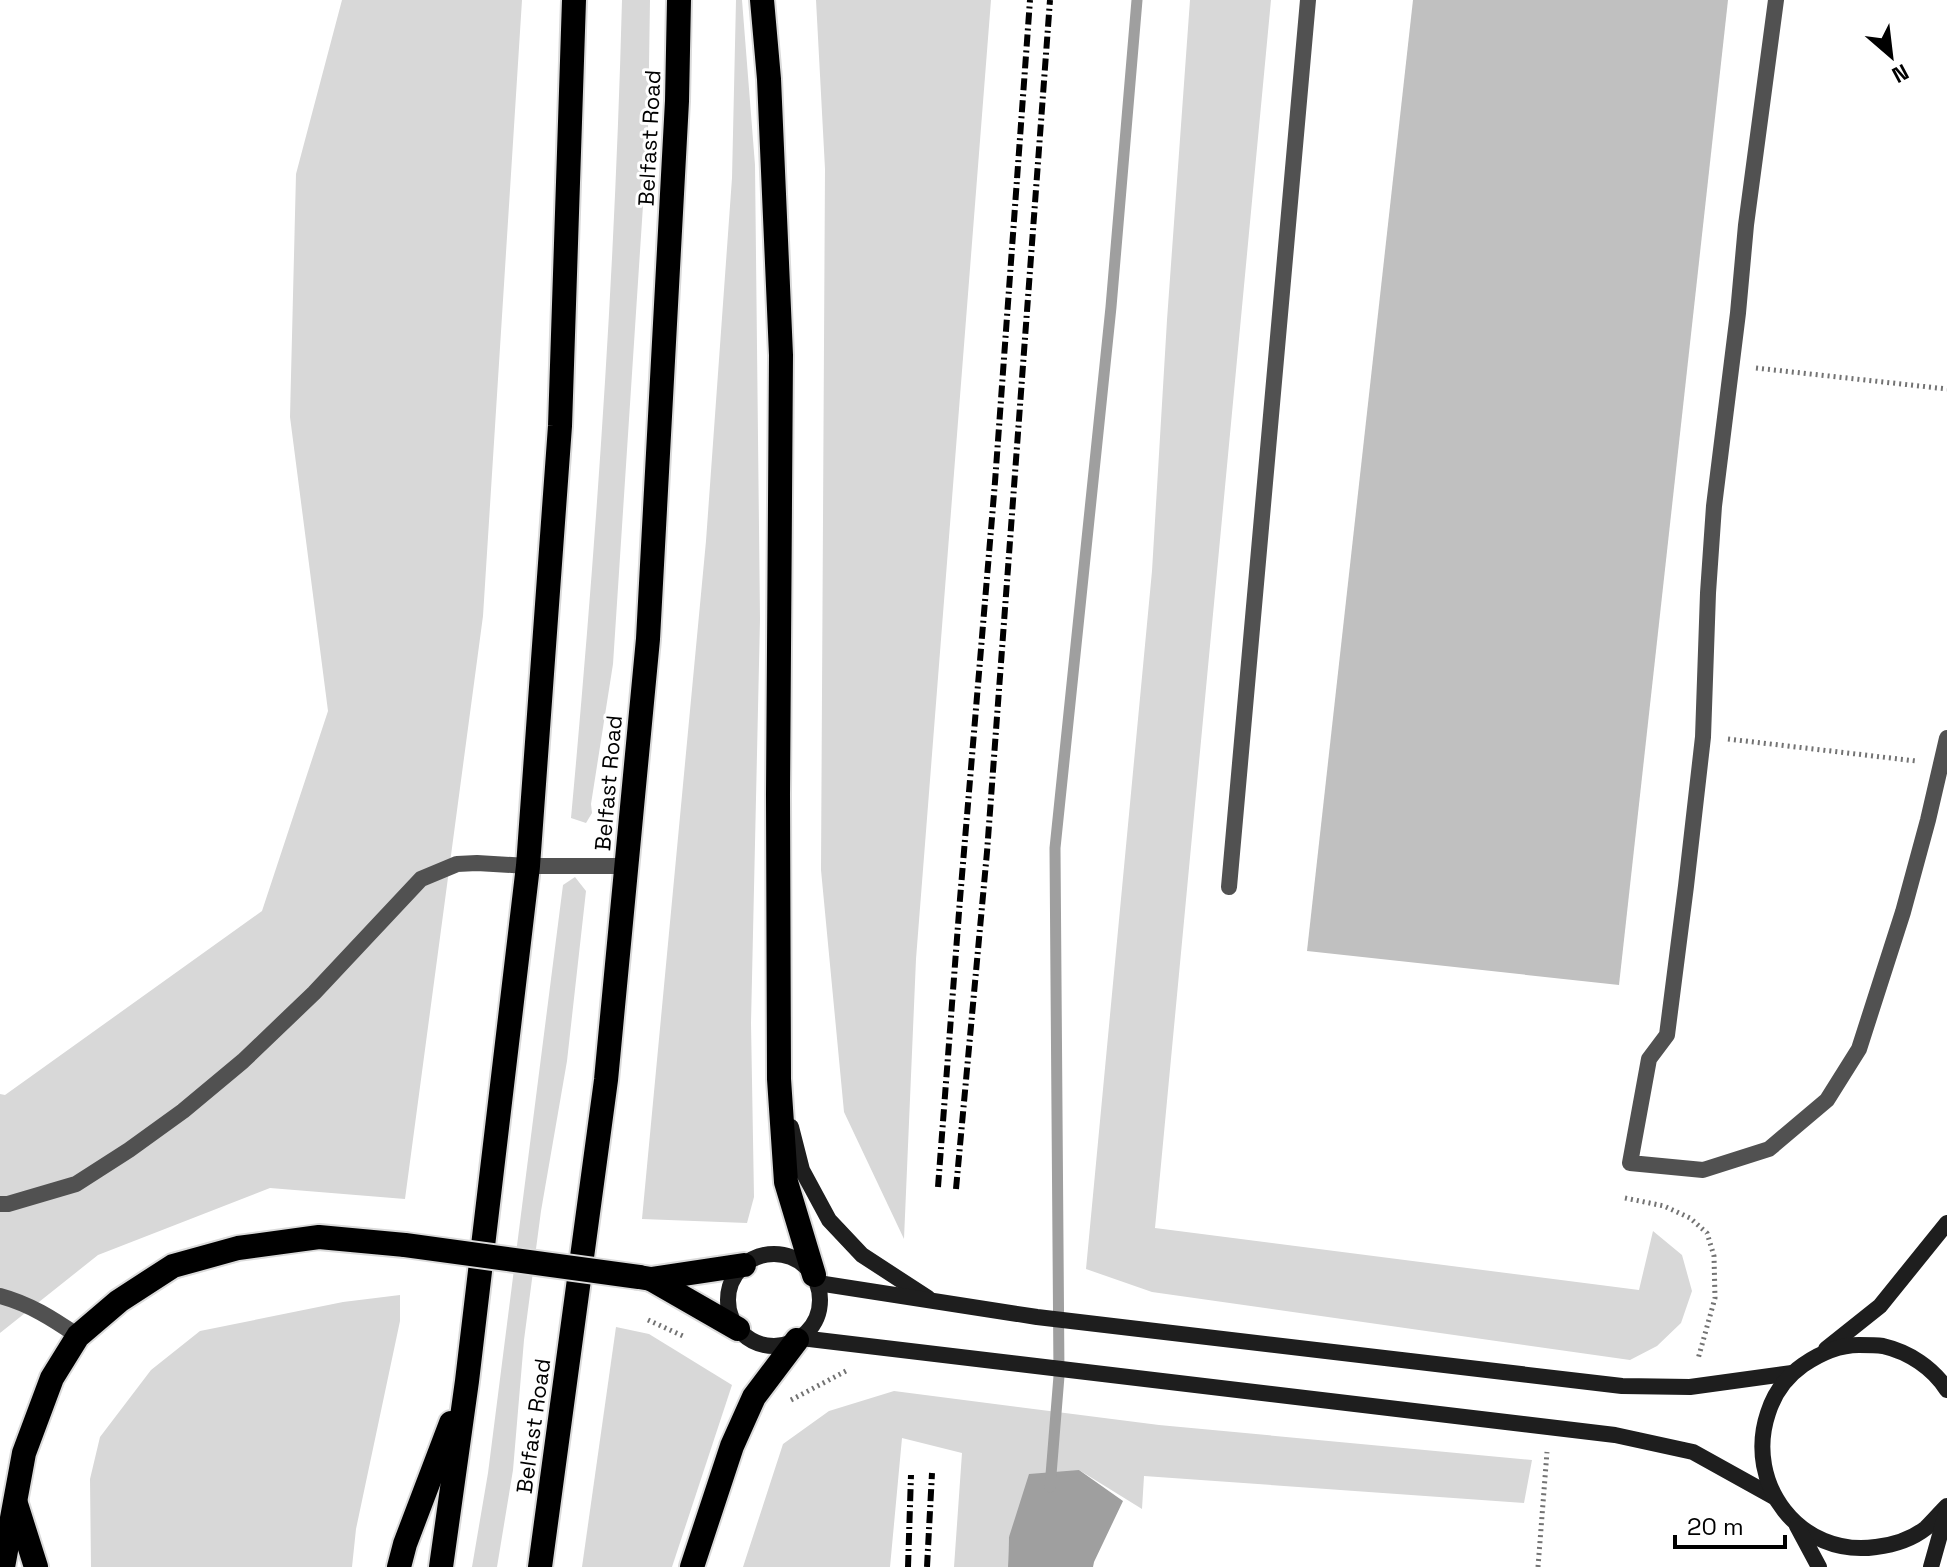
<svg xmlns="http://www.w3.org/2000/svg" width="1947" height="1567" font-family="'Space Grotesk',sans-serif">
<rect width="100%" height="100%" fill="#fff"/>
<g fill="#d8d8d8">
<path d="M342,0H522L483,616L405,1199L270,1188L98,1255L0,1333V1094L5,1095L262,911L328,711L290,417L296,174Z"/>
<path d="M622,0H650L648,129L613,664L591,804L592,813L586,823L571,818C596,546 615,273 622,0Z"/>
<path d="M736,0H742L755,165L760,619L751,1023L754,1197L747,1223L642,1219L706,541L732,178Z"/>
<path d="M816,0H991L916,959L904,1239L844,1112L821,870L825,169Z"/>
<path d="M1190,0H1271L1155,1228L1639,1290L1653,1231L1682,1255L1692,1291L1681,1323L1657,1346L1630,1360L1152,1292L1086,1269L1152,571L1167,320Z"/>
<path d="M575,877L586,891L567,1061L541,1211L524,1340L513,1470L497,1567H472L488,1473L563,885Z"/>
<path d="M400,1295V1321L356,1529L352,1567H91L90,1479L100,1437L151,1370L200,1331L343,1302Z"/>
<path d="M616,1327L649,1334L732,1385L672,1567H582Z"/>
<path d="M894,1391L1159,1425L1532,1460L1524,1503L1144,1476L1142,1509L1079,1470L1009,1537L1008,1567H954L962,1453L902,1438L890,1567H743L783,1444L829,1411Z"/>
</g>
<path fill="#9f9f9f" d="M1079,1470L1123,1501L1094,1562L1093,1567H1008L1009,1537L1029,1474Z"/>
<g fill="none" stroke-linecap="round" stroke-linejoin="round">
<path stroke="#9f9f9f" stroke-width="11" d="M1050,1487L1059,1376L1055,848L1111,307L1137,0"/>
</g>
<path fill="#c0c0c0" d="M1413,0H1728L1619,985L1307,951Z"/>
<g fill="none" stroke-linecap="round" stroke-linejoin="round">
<defs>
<g id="highway">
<path d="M762,0L769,79L781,355L778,795L779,1079L786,1182L814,1275"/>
<path d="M639,1277L651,1279L744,1265"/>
<path d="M651,1279L738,1329"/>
<path d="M16,1504L36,1567"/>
<path d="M3,1567L24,1453L52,1378L78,1336L119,1301L173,1266L238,1248L319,1237L405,1245"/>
<path d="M399,1567L405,1544L451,1423"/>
<path d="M441,1567L467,1381L528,866L560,426L574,0"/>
<path d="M540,1567L606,1080L648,639L677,101L679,0"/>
<path d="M692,1567L732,1446L754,1397L797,1340"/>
</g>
</defs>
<use href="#highway" stroke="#dbdbdb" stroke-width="28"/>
<g stroke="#737373" stroke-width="5" stroke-dasharray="2 4" stroke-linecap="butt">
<path d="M1756,368L1947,389"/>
<path d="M1728,739L1916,761"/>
<path d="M1625,1198L1664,1206L1690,1218L1707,1233L1714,1256L1715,1298L1698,1359"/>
<path d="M648,1320L683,1336"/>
<path d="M791,1400L846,1371"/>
<path d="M1538,1567L1547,1452"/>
</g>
<g stroke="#515151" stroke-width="16">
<path d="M1776,0L1746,225L1738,313L1714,506L1708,593L1703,737L1686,886L1667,1035L1649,1059L1630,1163L1703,1170L1769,1149L1827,1100L1859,1049L1903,912L1928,820L1947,738"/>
<path d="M1229,887L1308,0"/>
<path d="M0,1204H8L76,1184L129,1150L183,1111L243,1061L314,993L421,879L457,864L477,863L528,866H626"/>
<path d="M0,1296C30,1304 53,1319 78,1336"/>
</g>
<g stroke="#1e1e1e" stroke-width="16">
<path d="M791,1127L802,1170L829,1220L862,1255L928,1298"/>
<circle cx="774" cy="1300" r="46"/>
<path d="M818,1283L1037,1317L1622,1386L1690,1387L1792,1373"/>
<path d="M801,1338L1615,1435L1693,1452L1774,1497"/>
<path d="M1826,1349L1880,1306L1947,1223"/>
<path d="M1947,1390C1933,1368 1909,1352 1883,1346C1876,1345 1867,1345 1859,1345C1839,1345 1819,1354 1803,1365C1786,1377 1774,1394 1768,1413C1744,1484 1800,1558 1876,1547C1893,1545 1912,1539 1926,1528C1933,1521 1940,1513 1947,1506"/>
<path d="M1797,1526L1819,1567"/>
<path d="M1931,1567L1947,1510"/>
</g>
<use href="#highway" stroke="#000" stroke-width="24"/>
<g stroke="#000" stroke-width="6" stroke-dasharray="12 4 2 4" stroke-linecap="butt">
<path d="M938,1187L960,899L995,482L1030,0"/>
<path d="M956,1189L987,852L1050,0"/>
<path d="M908,1567L911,1475"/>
<path d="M927,1567L932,1473"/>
</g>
<defs>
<path id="highway-bridge" d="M405,1245L639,1277"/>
</defs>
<use href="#highway-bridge" stroke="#dbdbdb" stroke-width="28" stroke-linecap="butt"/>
<use href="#highway-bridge" stroke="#000" stroke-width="24"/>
</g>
<g text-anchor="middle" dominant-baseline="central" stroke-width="6" stroke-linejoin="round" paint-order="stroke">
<g font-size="22" fill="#000" stroke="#fff">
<text transform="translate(649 138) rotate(-87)">Belfast Road</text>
<text transform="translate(608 783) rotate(-85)">Belfast Road</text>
<text transform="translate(533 1426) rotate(-82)">Belfast Road</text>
</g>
</g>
<g transform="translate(1891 56) rotate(152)" stroke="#ffffff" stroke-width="6" paint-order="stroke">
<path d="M0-6L14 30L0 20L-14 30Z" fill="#000000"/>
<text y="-12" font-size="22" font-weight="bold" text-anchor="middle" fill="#000000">N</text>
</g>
<path d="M1675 1535v12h110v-12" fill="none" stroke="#000000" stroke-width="4"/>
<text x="1687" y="1535" font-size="24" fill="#000000" stroke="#ffffff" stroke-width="6" paint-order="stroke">20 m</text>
</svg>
